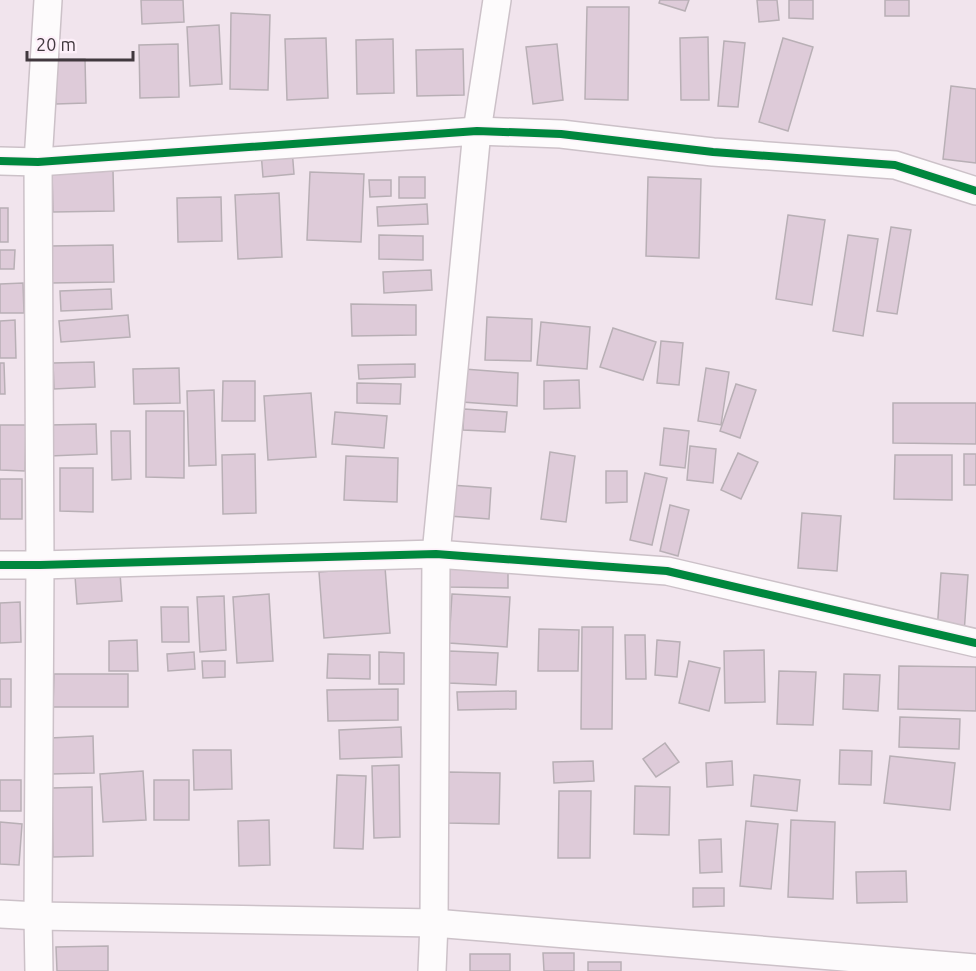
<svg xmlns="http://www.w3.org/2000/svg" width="976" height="971" font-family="Ubuntu,sans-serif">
<rect width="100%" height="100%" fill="#f1e4ed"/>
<g fill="#decbd9" stroke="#b8afb5" stroke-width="1.5">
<path d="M141,0H183L184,22L142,24Z"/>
<path d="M660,0H689L685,11L659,3Z"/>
<path d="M757,0H777L779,20L759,22Z"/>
<path d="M789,0H813V19L789,18Z"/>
<rect x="885" y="0" width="24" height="16"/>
<path d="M587,7H629L628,100L585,99Z"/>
<path d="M231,13L270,15L268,90L230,89Z"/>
<path d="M219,25L222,84L190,86L187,27Z"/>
<path d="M708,37L709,100H681L680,38Z"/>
<path d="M326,38L328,98L287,100L285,39Z"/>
<path d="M783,38L813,47L788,131L759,122Z"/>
<path d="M393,39L394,93L357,94L356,40Z"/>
<path d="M724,41L745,43L738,107L718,106Z"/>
<path d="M178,44L179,97L140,98L139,45Z"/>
<path d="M557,44L563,100L533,104L526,47Z"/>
<path d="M463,49L464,95L417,96L416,50Z"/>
<path d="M55,59H85L86,103L56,104Z"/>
<path d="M951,86L976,89V163L943,159Z"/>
<path d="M292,149L294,174L263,177L261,152Z"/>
<path d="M113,171L114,211L53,212L52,173Z"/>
<path d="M310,172L364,174L361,242L307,240Z"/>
<rect x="399" y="177" width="26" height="21"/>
<path d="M648,177L701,179L699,258L646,256Z"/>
<path d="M369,180H391V196L370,197Z"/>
<path d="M279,193L282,257L238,259L235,195Z"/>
<path d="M221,197L222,241L178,242L177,198Z"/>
<path d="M427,204L428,224L378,226L377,207Z"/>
<rect x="0" y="208" width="8" height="34"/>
<path d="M788,215L825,220L812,305L776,299Z"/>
<path d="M891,227L911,230L897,314L877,311Z"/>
<path d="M379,235L423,236V260L379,259Z"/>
<path d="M848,235L878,239L863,336L833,331Z"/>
<path d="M113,245L114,282L51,283V246Z"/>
<path d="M0,250H15L14,269H0Z"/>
<path d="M431,270L432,290L384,293L383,272Z"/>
<path d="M23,283L24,313H0V284Z"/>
<path d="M111,289L112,309L61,311L60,291Z"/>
<path d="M351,304L416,305V335L352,336Z"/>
<path d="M128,315L130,337L61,342L59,321Z"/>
<path d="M487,317L532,319L531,361L485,360Z"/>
<path d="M15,320L16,358H0V321Z"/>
<path d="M541,322L590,327L587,369L537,365Z"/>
<path d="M613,328L656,342L643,380L600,367Z"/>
<path d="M661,341L683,343L679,385L657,383Z"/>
<path d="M94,362L95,387L54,389L53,363Z"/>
<path d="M0,363H4L5,394H0Z"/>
<path d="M415,364V377L359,379L358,365Z"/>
<path d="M179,368L180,403L134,404L133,369Z"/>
<path d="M706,368L729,372L721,425L698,421Z"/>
<path d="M464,369L518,373L517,406L462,402Z"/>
<path d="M579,380L580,408L544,409V381Z"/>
<path d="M223,381H255V421H222Z"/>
<path d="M357,383L401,384L400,404L357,403Z"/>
<path d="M736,384L756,390L740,438L720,431Z"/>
<path d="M214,390L216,465L189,466L187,391Z"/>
<path d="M311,393L316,457L268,460L264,396Z"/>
<path d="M893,403H976V444L893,443Z"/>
<path d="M464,409L507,412L505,432L463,430Z"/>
<path d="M146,411H184V478L146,477Z"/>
<path d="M335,412L387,416L384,448L332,444Z"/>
<path d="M96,424L97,454L50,456L49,425Z"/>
<path d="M0,425H26L25,471L0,470Z"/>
<path d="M664,428L689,431L685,468L660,465Z"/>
<path d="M111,431H130L131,479L112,480Z"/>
<path d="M690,446L716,449L713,483L687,480Z"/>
<path d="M550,452L575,456L566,522L541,519Z"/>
<path d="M738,453L758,462L741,499L721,490Z"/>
<path d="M255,454L256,513L223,514L222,455Z"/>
<rect x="964" y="454" width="12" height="31"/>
<path d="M895,455H952V500L894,499Z"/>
<path d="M346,456L398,458L397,502L344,500Z"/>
<path d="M60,468H93V512L60,511Z"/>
<path d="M606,471H627V502L606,503Z"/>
<path d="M645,473L667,478L652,545L630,540Z"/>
<rect x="0" y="479" width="22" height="40"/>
<path d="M451,485L491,488L489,519L449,516Z"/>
<path d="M670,505L689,510L678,556L660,551Z"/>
<path d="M802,513L841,516L837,571L798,568Z"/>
<path d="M450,564L508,567V588L449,587Z"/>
<path d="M385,567L390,633L324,638L319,572Z"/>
<path d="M120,573L122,601L77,604L75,576Z"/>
<path d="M941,573L968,575L964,634L937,632Z"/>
<path d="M269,594L273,661L237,663L233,597Z"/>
<path d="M452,594L510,597L507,647L449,643Z"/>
<path d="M224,596L226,650L200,652L197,597Z"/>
<path d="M20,602L21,642L0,643V603Z"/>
<path d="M161,607H188L189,642H162Z"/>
<path d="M582,627H613L612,729H581Z"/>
<path d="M539,629L579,630L578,671H538Z"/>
<path d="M625,635H645L646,679H626Z"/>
<path d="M137,640L138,671H109V641Z"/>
<path d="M657,640L680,642L677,677L655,675Z"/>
<path d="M764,650L765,702L725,703L724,651Z"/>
<path d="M449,651L498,653L496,685L448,683Z"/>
<path d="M194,652L195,669L168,671L167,654Z"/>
<path d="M379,652L404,653V684H379Z"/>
<path d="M328,654L370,655V679L327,678Z"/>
<path d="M202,661H225V677L203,678Z"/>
<path d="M689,661L720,668L709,711L679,703Z"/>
<path d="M899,666L976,667V711L898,709Z"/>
<path d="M779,671L816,672L813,725L777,724Z"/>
<path d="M54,674H128V707H53Z"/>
<path d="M844,674L880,675L878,711L843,709Z"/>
<rect x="0" y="679" width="11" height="28"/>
<path d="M398,689V720L328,721L327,690Z"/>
<path d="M516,691V709L458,710L457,692Z"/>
<path d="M900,717L960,719L959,749L899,747Z"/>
<path d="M401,727L402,757L340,759L339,730Z"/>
<path d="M93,736L94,773L51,774L50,738Z"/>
<path d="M665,743L679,762L656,777L643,759Z"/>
<path d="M193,750H231L232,789L194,790Z"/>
<path d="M840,750L872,751L871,785L839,784Z"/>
<path d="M890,756L955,763L950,810L884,803Z"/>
<path d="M593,761L594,781L554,783L553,762Z"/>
<path d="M732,761L733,785L707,787L706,763Z"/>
<path d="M399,765L400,837L374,838L372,766Z"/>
<path d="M143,771L146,820L103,822L100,774Z"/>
<path d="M448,772L500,773L499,824L447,823Z"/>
<path d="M337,775L366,776L363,849L334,848Z"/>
<path d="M754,775L800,780L797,811L751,806Z"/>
<rect x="0" y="780" width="21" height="31"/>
<rect x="154" y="780" width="35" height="40"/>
<path d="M635,786L670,787L669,835L634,834Z"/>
<path d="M92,787L93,856L53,857L52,788Z"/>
<path d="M559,791H591L590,858H558Z"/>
<path d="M269,820L270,865L239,866L238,821Z"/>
<path d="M791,820L835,822L833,899L788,897Z"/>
<path d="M746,821L778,824L771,889L740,886Z"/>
<path d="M0,822L22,824L19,865L0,864Z"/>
<path d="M721,839L722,872L700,873L699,840Z"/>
<path d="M906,871L907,902L857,903L856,872Z"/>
<path d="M693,888H724V906L693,907Z"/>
<path d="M108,946V971H57L56,947Z"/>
<path d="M543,953H574V971H544Z"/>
<rect x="470" y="954" width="40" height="17"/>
<rect x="588" y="962" width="33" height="9"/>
</g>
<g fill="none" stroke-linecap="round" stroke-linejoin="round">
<defs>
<g id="street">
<path d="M0,161L38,162L477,131L561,134L713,152L895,165L976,191"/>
<path d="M0,565H40L436,554L667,571L976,643"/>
<path d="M0,914L38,916L434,923L976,968"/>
<path d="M39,971L38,916L40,565L38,162L48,0"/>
<path d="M432,971L434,923L436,554L477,131L497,0"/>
</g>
</defs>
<use href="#street" stroke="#ccc1c8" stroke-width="30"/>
<use href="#street" stroke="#fdfbfc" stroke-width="27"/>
<defs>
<g id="cycleway">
<path d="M0,161L38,162L477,131L561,134L713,152L895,165L976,191"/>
<path d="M0,565H40L436,554L667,571L976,643"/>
</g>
</defs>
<use href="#cycleway" stroke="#fdeff9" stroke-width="11"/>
<use href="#cycleway" stroke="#00873e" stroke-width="8"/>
</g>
<path d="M27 51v9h106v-9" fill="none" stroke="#41383e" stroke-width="3"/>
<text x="36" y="51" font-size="18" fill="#41383e" stroke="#fdeff9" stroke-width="4.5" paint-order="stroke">20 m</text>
</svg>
